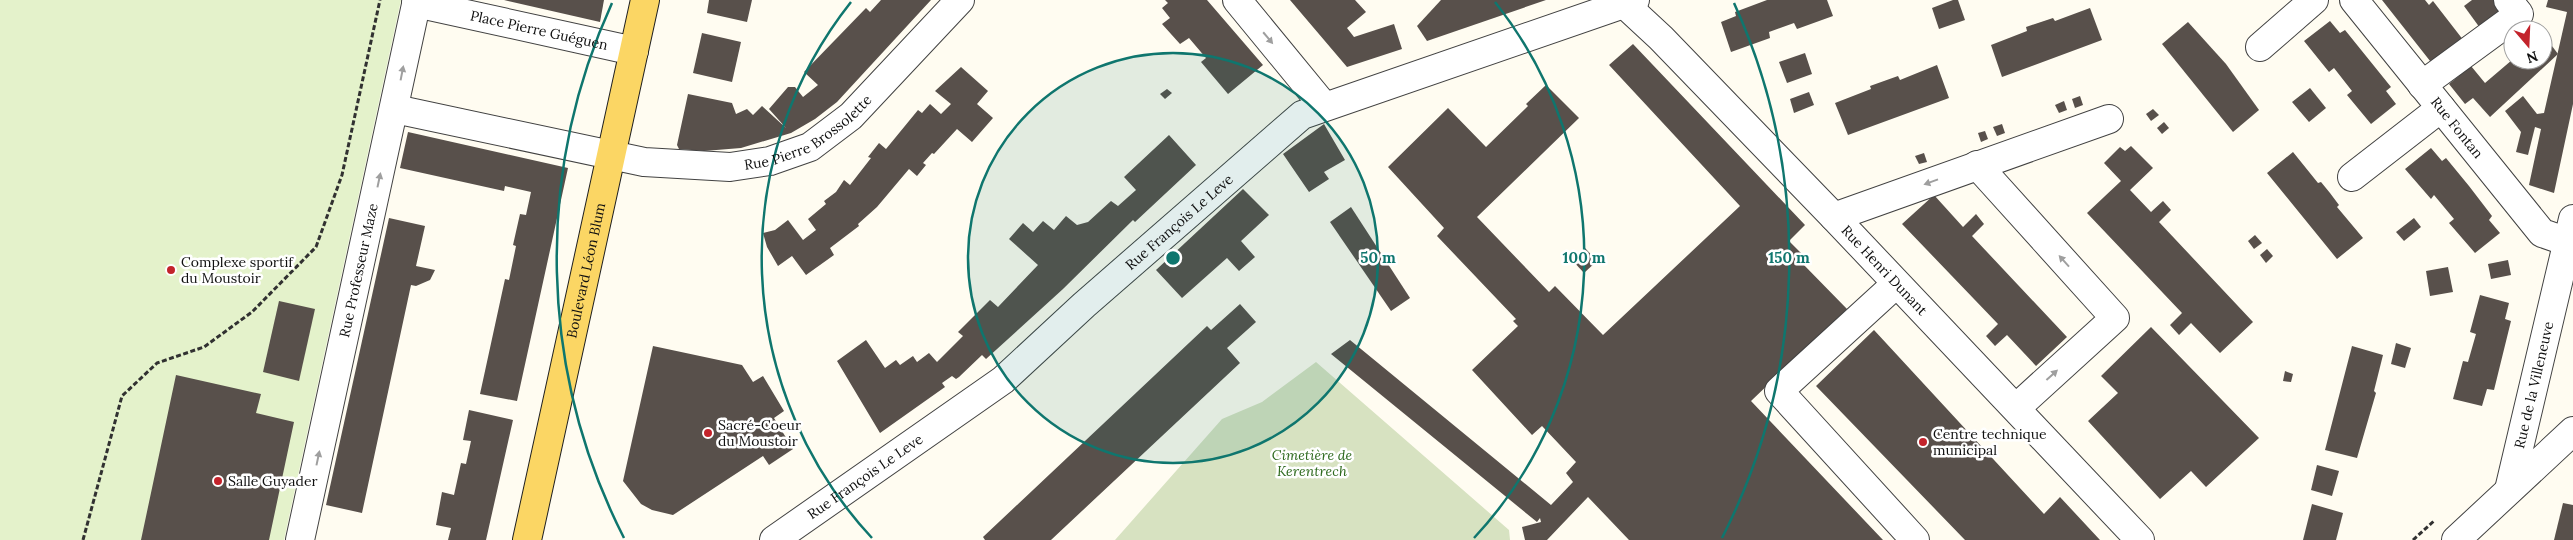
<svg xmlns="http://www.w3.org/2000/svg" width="2573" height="540" font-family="Lora,serif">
<rect width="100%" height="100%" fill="#fffcf1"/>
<path fill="#d7e2c1" d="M1316,362L1509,530L1510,540H1115L1222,419L1262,402Z"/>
<path fill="#e4f2cb" d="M0,0H401L284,540H0Z"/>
<g fill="#58504b">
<path d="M504,0H604L600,22Z"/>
<path d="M709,0H752L747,22L707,13Z"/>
<path d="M881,0H931L837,102L815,119L791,133L741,148L704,151L679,149L677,145L688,94L732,103L736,114L747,109L753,115L762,106L786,128L769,109L788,87H795L803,97L818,85L804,72L866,8L870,12Z"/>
<path d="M1165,0H1207L1263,65L1228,94L1201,62L1206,58L1189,38L1180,44L1162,24L1170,18L1162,8L1168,3Z"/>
<path d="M1290,0H1355L1366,12L1347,28L1354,37L1394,24L1402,49L1347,67Z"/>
<path d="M1441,0H1546L1427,41L1417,26Z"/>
<path d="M1767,0H1827L1833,16L1797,29L1794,23L1769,32L1770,38L1731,52L1721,22L1736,16L1735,12Z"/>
<path d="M1953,0H1958L1965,20L1939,29L1932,8Z"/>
<path d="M2382,0H2425L2429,5L2433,1L2464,41L2434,66Z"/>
<path d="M2472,0H2498L2504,9L2480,28L2464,6Z"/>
<path d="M2548,0H2573V104L2554,193L2529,185L2541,129L2535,127L2528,155L2516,152L2521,132L2505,111L2523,96L2537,114L2544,113L2567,12L2546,7Z"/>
<path d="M2090,8L2102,40L2002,77L1991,45L2027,31L2026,27L2053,18L2055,21Z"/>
<path d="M2330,21L2340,33L2345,30L2391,87L2386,91L2396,104L2371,124L2347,95L2352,91L2334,68L2329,72L2304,41Z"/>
<path d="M2188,22L2226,64L2259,110L2233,132L2162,44Z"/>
<path d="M702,33L741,42L732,82L693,73Z"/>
<path d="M2543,34L2558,54L2490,117L2473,98L2465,104L2449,84L2471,66L2485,83L2512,60H2543Z"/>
<path d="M1633,44L1805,225L1789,241L1806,258L1802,263L1847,309L1751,401L1883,540H1629L1588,497L1547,540H1525L1522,527L1541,522L1540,518L1537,522L1331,354L1350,340L1551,505L1573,482L1566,473L1576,462L1542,426L1532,435L1472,370L1518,326L1513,321L1516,319L1437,236L1444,228L1388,167L1448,108L1486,147L1528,106L1526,104L1546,85L1579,118L1477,217L1549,292L1555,286L1603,335L1740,206L1609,65Z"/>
<path d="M1805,53L1812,74L1787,83L1779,62Z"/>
<path d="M1937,65L1949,98L1848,135L1835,103L1871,89L1870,86L1898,76L1900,80Z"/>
<path d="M961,67L988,91L977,104L993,118L972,142L957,129L934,154L932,153L923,163L926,165L917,176L909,169L877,207L858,224L859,226L830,248L834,255L806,275L792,256L778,266L767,247L763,233L775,230L788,220L803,240L816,230L808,219L826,204L824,201L836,192L844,180L850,185L871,158L868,157L879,143L886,149L918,110L922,113L930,104L941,114L951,104L935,91Z"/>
<path d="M2310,88L2326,108L2309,122L2292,102Z"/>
<path d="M1167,89L1172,93L1165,99L1160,94Z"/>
<path d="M1809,92L1814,105L1794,113L1790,99Z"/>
<path d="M2080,96L2083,105L2075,108L2072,99Z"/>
<path d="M2064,101L2067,110L2059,113L2055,105Z"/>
<path d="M2153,109L2159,115L2151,121L2146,114Z"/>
<path d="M2164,122L2169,128L2162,134L2157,128Z"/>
<path d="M1324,124L1345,160L1324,172L1329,179L1309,192L1283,154Z"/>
<path d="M2002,124L2005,133L1997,136L1993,127Z"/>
<path d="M1985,131L1988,139L1981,142L1978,133Z"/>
<path d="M408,132L568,168L517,401L480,394L505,279L509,280L516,246L513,245L520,214L526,215L531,192L505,186L504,191L400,168Z"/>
<path d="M1169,135L1196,165L1135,222L1133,220L1063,289L986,359L982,355L959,377L956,379L952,376L942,383L945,387L880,433L837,361L866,340L885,368L896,360L900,365L913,356L917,362L929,353L937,362L963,336L958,332L990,300L998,307L1038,265L1009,239L1023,223L1033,232L1043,221L1054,230L1066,216L1077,225L1088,222L1111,201L1118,206L1136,190L1124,177Z"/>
<path d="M2131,146L2153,168L2130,190L2151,212L2163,201L2171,210L2159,222L2253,322L2220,353L2191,323L2179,335L2170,325L2182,313L2087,213L2121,181L2104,163L2120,147L2125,151Z"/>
<path d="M2431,148L2442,161L2446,158L2469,186L2492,216L2489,220L2500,233L2475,253L2449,223L2454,219L2434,195L2431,199L2405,169Z"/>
<path d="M2293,152L2318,183L2321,182L2330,193L2339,205L2337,207L2363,238L2337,259L2267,173Z"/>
<path d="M1924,153L1927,162L1919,164L1915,156Z"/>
<path d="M1243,189L1269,215L1241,241L1255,257L1239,271L1227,258L1182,298L1156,270Z"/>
<path d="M1934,195L1963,227L1976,214L1984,224L1972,236L2067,337L2036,366L2007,335L1995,346L1986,336L1998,324L1902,224Z"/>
<path d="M1351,207L1410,298L1391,311L1330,222Z"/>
<path d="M389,218L425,226L416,266L435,270L430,280L416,286L411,285L362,513L326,505Z"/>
<path d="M2414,218L2421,227L2404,241L2396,232Z"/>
<path d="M2255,235L2262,243L2254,249L2248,241Z"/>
<path d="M1585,248L1597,261L1584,273L1572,260Z"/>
<path d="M2267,249L2273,256L2266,263L2260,255Z"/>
<path d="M2508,260L2511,275L2491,279L2488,264Z"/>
<path d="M2448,267L2453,292L2430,296L2426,271Z"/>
<path d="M2480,295L2509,303L2505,319L2511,321L2494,390L2487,389L2482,406L2453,399L2463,361L2468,362L2476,334L2470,332Z"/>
<path d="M279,301L315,309L299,381L263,372Z"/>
<path d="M1240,304L1256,322L1227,348L1240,363L1051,540H985L983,537L1207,326L1211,330Z"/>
<path d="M2151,327L2259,438L2206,487L2191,471L2160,499L2088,421L2118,393L2101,376Z"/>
<path d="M1874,330L2044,514L2060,497L2100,540H1965L1816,386Z"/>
<path d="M2396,343L2411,348L2405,368L2391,364Z"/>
<path d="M653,346L742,365L753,382L763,376L784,411L774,418L793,449L769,465L763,456L673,515L652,510L641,504L623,481Z"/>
<path d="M2352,346L2383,355L2374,391L2376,393L2357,458L2325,450Z"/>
<path d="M2285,371L2293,374L2291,382L2283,381Z"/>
<path d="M176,375L261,394L256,413L294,422L269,540H141Z"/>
<path d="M469,410L513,420L486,540H448L451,528L436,525L442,492L454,495L461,463L466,464L471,441L463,440Z"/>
<path d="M2317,465L2339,471L2332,496L2311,490Z"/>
<path d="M2563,503L2573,505V540H2554Z"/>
<path d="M2312,504L2343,513L2336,540H2303Z"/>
</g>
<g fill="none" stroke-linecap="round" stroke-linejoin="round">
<defs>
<g id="minor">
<path d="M1237,0L1324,106"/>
<path id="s1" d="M1620,0L1661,38L1834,217L2140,540"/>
<path id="s2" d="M2354,0L2542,233L2568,242"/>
<path id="s3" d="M416,3L634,51"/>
<path d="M2260,47L2314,0"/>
<path d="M2422,85L2519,14L2508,0"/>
<path id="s4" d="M395,109L644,162L730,167L770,161L810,147L851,116L960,0"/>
<path d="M1977,165L2115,318L2016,408"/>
<path d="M2352,177L2441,108"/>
<path d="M1834,217L2109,119"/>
<path d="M1896,284L1779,391L1915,540"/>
<path id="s5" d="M2509,490L2573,219"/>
<path id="s6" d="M300,540L417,0"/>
<path id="s7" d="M774,540L1003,380L1084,305L1302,115L1635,0"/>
<path d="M2456,540L2573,431"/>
</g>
<g id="major">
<path id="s8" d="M527,540L645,0"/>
</g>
</defs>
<use href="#minor" stroke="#424242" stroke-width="30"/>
<use href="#major" stroke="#202020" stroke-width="30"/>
<g stroke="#313131" stroke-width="3" stroke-dasharray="5 2.5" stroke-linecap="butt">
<path d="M83,540L122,396L157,363L204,347L252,312L316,247L342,175L380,0"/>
<path d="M2413,540L2435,520"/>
</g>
<use href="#minor" stroke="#fff" stroke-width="28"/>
<use href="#major" stroke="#fbd664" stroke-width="28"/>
</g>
<defs><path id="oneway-solid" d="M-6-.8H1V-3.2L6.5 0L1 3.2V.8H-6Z" transform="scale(1.25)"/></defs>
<g fill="#9f9f9f">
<use href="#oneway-solid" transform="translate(1268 38) rotate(50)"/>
<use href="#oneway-solid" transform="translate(402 73) rotate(-79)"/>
<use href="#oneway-solid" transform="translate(379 180) rotate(-78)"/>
<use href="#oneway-solid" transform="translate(1931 182) rotate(160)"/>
<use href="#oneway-solid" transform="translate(2064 261) rotate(-132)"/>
<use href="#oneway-solid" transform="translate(2052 375) rotate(-42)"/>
<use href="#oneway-solid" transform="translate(318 458) rotate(-78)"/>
</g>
<circle cx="1173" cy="258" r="205" fill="#0f766e" fill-opacity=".12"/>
<g fill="none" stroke="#0f766e" stroke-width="2.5">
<circle cx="1173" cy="258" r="205"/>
<path d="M872 538A411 411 0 0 1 851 2M1495 2A411 411 0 0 1 1474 538"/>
<path d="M624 538A616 616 0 0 1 612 3M1734 3A616 616 0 0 1 1722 538"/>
</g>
<g fill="#c3232b" stroke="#fff" stroke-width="2">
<circle cx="171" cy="270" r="5"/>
<circle cx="708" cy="433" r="5"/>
<circle cx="1923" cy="442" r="5"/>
<circle cx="218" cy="481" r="5"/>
</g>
<g text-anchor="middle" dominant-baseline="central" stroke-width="5" stroke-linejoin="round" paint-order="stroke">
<g font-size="14" fill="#0f0f0f" stroke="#fff">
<text stroke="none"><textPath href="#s3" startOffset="126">Place Pierre Guéguen</textPath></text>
<text stroke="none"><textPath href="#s2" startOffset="164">Rue Fontan</textPath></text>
<text stroke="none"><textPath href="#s4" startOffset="428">Rue Pierre Brossolette</textPath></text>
<text stroke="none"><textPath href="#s7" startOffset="516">Rue François Le Leve</textPath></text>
<text stroke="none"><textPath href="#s6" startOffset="276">Rue Professeur Maze</textPath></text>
<text stroke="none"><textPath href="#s8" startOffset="276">Boulevard Léon Blum</textPath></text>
<text stroke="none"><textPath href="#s1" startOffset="378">Rue Henri Dunant</textPath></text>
<text stroke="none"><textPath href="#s5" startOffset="108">Rue de la Villeneuve</textPath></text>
<text stroke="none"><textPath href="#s7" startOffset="111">Rue François Le Leve</textPath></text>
</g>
<g font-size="14" fill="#0f0f0f" stroke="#fff" text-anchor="start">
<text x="181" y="262">Complexe sportif<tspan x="181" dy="16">du Moustoir</tspan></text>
<text x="718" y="425">Sacré-Coeur<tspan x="718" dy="16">du Moustoir</tspan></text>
<text x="1933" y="434">Centre technique<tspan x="1933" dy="16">municipal</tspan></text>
<text x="228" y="481">Salle Guyader</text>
</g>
<g font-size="14" font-style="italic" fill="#2d691d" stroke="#fff">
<text x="1312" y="455">Cimetière de<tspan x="1312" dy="16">Kerentrech</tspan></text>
</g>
</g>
<circle cx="1173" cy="258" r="8" fill="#0f766e" stroke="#fff" stroke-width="2.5"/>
<g font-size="15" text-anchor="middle" font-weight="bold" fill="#0f766e" stroke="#fff" stroke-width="5" stroke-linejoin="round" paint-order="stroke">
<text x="1378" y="263">50 m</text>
<text x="1584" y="263">100 m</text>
<text x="1789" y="263">150 m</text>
</g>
<g transform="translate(2528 45) rotate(161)"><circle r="24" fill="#ffffff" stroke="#9f9f9f"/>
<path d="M0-4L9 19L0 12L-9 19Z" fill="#c3232b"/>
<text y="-8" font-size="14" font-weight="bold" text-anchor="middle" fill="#0f0f0f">N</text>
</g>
</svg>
